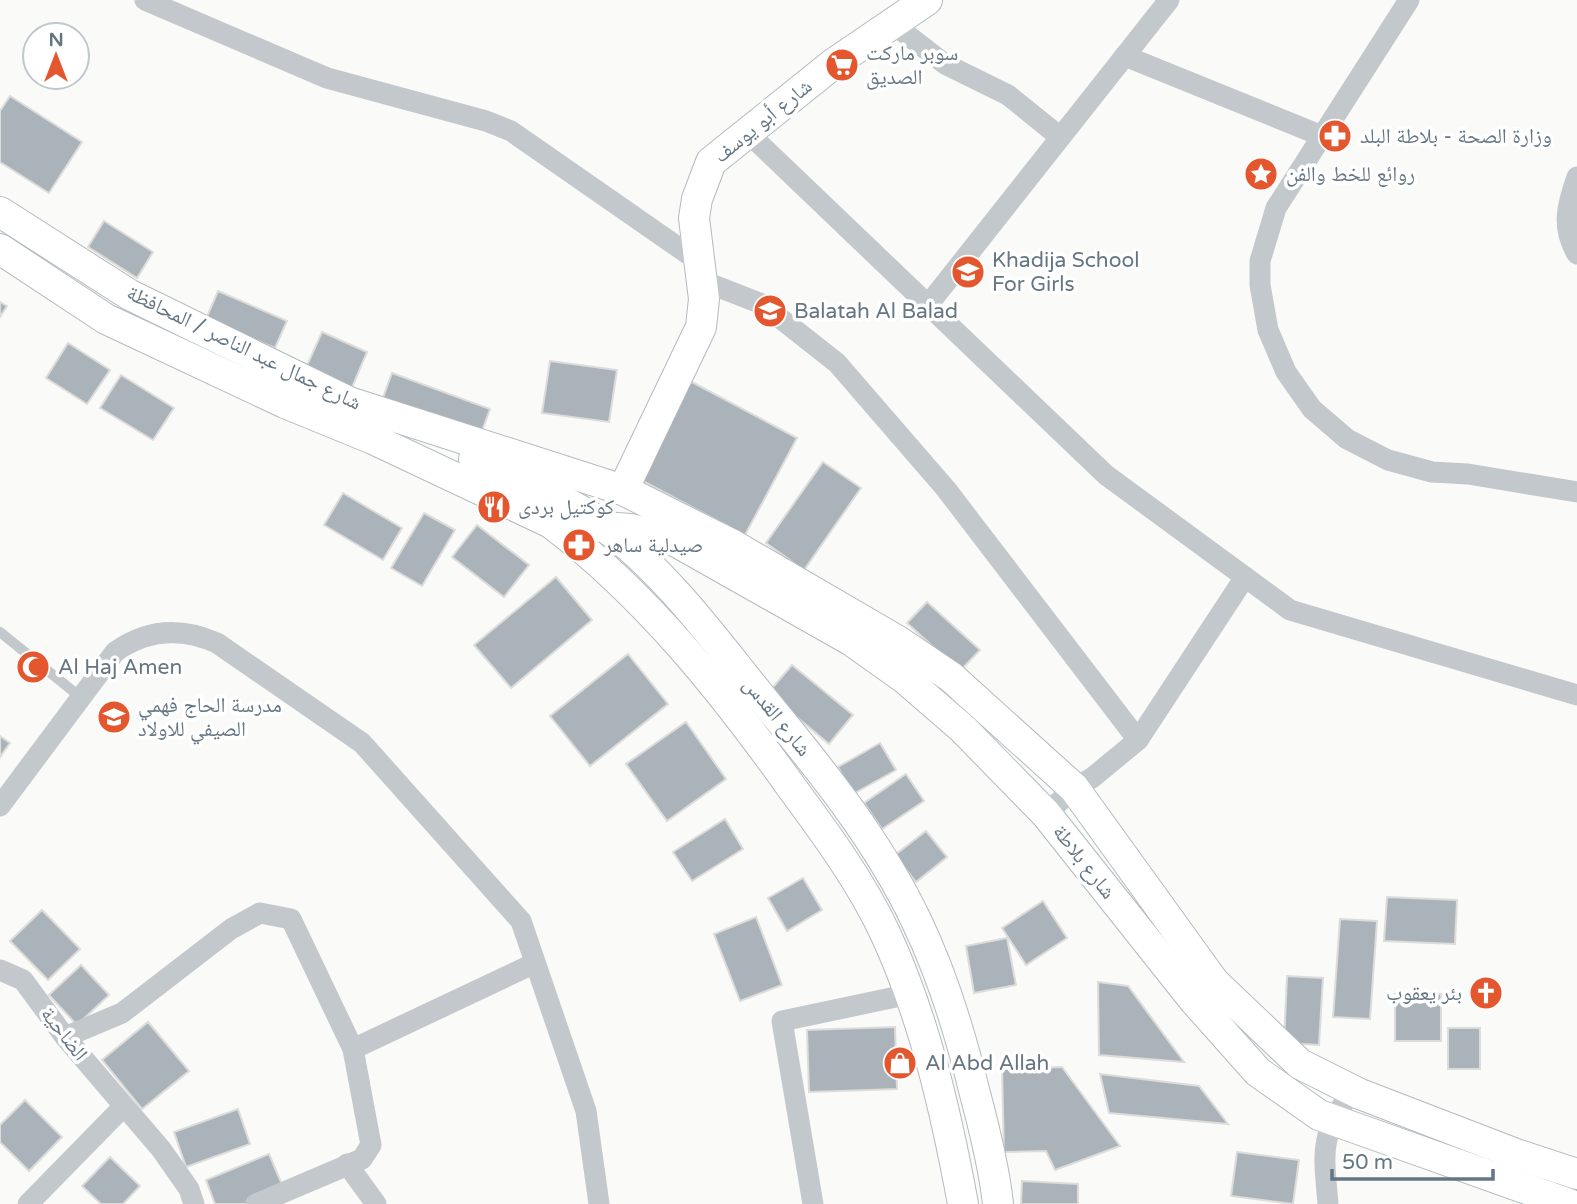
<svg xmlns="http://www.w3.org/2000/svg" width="1577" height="1204" font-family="'Varela Round','Noto Naskh Arabic',sans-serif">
<rect width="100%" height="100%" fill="#fafaf8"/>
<g fill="#aab3b9" stroke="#dcdcda" stroke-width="2">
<path d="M10,96L82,142L49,193L0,162V111Z"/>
<path d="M104,221L153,252L137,278L88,247Z"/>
<path d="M218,291L287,321L275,348L206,319Z"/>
<path d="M0,302L7,306L0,317Z"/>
<path d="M322,332L367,352L351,390L305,370Z"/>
<path d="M68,343L110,370L87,404L46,378Z"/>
<path d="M550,361L617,370L609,422L542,413Z"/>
<path d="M392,373L490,409L478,442L380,406Z"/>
<path d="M121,375L174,408L153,440L100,408Z"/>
<path d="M690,381L797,438L745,535L637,478Z"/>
<path d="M823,462L861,488L804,570L766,543Z"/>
<path d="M343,493L402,528L383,560L324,525Z"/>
<path d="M424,513L455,530L422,586L391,568Z"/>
<path d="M477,525L529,565L504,597L452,557Z"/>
<path d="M556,577L592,620L511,688L474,645Z"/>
<path d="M927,602L980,650L960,671L907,623Z"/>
<path d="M628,654L668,704L590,766L550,716Z"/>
<path d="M792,665L853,715L829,744L768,693Z"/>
<path d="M686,722L726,779L667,821L626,764Z"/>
<path d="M0,736L10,743L0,757Z"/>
<path d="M880,743L896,770L853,794L838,767Z"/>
<path d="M906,774L924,801L882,829L864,803Z"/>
<path d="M725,819L743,849L692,881L673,852Z"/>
<path d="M926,831L947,857L916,882L895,855Z"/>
<path d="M803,878L822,910L787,931L768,898Z"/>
<path d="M1387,897L1457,900L1455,944L1384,941Z"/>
<path d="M1043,901L1067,938L1026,965L1002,928Z"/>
<path d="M42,910L80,949L48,980L10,941Z"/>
<path d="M756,917L782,985L740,1001L714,934Z"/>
<path d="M1340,919L1377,921L1370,1019L1333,1017Z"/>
<path d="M1007,938L1016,985L974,993L966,946Z"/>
<path d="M81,965L109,995L77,1025L49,995Z"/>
<path d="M1287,976L1323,978L1319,1045L1284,1043Z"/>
<path d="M1098,982L1128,986L1184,1062L1099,1055Z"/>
<rect x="1395" y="994" width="46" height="47"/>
<path d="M148,1022L189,1071L142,1109L102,1060Z"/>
<path d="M895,1027L897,1089L809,1092L807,1030Z"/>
<rect x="1448" y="1028" width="32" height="41"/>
<path d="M1062,1067L1120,1146L1055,1170L1046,1151L1004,1152L1002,1069Z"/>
<path d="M1100,1074L1199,1086L1228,1124L1109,1113Z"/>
<path d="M25,1100L62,1137L29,1171L0,1142V1125Z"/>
<path d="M238,1109L250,1144L186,1167L174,1132Z"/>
<path d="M1237,1152L1299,1160L1293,1204L1231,1196Z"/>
<path d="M269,1154L286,1194L261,1204H215L206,1180Z"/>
<path d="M110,1157L140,1186L123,1204H101L82,1186Z"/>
<path d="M1022,1181L1078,1184V1204H1021Z"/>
</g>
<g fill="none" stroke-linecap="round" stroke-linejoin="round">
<defs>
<g id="secondary">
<path d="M0,212L130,295L349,402L623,490L733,545L898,641L951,677L1074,788L1214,982L1300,1064L1360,1094L1516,1154L1577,1174"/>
<path d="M0,249L106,319L285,403L373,439L551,523L630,529L668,537L852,641L904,678L963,729L1046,814L1193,999L1258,1072L1319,1115L1569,1204"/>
<path d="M474,459C518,479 566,498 605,527C661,569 706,628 749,682C810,757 874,832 916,920C942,974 960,1032 974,1090C984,1127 994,1166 998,1204"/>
<path d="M623,490L701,327L704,299L694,218L697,199L711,162L833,64L927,0"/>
<path d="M551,523C647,596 722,690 792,788C826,834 862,883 886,935C925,1020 946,1112 963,1204"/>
</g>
</defs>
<use href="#secondary" stroke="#b3babf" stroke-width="32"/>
<path stroke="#c3c8cc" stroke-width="10" d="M0,632L79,696"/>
<g stroke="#c3c8cc" stroke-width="21">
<path d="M145,0L327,78L486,121L511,131L698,261"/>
<path d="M1409,0L1276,208L1260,261V285L1268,330L1286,372L1312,409L1347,439L1388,460L1432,472L1468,474L1577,492"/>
<path d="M893,24L945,64L1008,95L1060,137"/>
<path d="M1125,56L1322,136"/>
<path d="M747,132L1106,475L1290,610L1577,695"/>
<path d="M1577,177C1567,205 1561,227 1577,254"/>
<path d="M703,281L762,304L837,363L946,489L1138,740"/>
<path d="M928,305L1169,0"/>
<path d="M0,806L115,652C147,629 181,627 217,643L362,743L521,921L586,1111L599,1204"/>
<path d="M1046,814L1074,788L1092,778L1138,740L1245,577"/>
<path d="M0,970L23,980L65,1037L161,1149L189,1189L194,1204"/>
<path d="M65,1037L122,1013L231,929L260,913L291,919L353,1049L371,1145L362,1159L256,1204"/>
<path d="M353,1049L535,963"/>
<path d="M347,1164L376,1204"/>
<path d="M28,1204L124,1106"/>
<path d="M813,1204L782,1021L910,994"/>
<path d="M1328,1204C1323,1146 1320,1139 1352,1090"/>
</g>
<use href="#secondary" stroke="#fff" stroke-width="30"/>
</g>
<defs>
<symbol id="supermarket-disc" viewBox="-11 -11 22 22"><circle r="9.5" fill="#e4572e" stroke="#fff"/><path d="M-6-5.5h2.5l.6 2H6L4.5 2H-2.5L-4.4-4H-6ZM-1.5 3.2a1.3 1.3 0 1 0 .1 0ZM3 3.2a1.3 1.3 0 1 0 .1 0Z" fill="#fff"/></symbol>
<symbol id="pharmacy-disc" viewBox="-11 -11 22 22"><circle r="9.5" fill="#e4572e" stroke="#fff"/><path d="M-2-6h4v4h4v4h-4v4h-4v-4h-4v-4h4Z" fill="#fff"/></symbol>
<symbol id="sight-disc" viewBox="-11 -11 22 22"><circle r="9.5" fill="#e4572e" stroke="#fff"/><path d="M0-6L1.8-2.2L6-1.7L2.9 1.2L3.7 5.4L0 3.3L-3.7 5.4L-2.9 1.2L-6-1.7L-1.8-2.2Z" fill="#fff"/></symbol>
<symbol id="school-disc" viewBox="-11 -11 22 22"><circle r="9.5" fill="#e4572e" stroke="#fff"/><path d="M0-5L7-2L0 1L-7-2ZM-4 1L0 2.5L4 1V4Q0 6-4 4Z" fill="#fff"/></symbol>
<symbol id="restaurant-disc" viewBox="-11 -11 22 22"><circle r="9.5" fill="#e4572e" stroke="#fff"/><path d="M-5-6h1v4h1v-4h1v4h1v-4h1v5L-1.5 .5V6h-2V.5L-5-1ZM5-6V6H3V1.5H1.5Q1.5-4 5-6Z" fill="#fff"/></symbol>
<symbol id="mosque-disc" viewBox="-11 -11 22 22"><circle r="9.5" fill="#e4572e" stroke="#fff"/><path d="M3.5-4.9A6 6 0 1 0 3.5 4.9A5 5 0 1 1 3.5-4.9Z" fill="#fff"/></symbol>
<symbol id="church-disc" viewBox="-11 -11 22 22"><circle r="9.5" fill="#e4572e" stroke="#fff"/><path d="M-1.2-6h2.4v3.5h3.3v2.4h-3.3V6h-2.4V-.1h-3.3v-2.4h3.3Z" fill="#fff"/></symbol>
<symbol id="shop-disc" viewBox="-11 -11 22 22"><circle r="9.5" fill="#e4572e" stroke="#fff"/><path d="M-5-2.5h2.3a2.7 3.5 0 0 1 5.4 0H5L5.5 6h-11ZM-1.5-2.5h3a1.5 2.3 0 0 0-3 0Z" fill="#fff"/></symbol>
</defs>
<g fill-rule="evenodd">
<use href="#supermarket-disc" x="823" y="46" width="38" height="38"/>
<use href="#pharmacy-disc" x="1316" y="117" width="38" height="38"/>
<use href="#sight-disc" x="1242" y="155" width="38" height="38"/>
<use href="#school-disc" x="949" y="253" width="38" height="38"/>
<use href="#school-disc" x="751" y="292" width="38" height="38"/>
<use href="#restaurant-disc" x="475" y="488" width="38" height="38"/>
<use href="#pharmacy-disc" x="560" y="526" width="38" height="38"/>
<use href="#mosque-disc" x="14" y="648" width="38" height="38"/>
<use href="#school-disc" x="95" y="698" width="38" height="38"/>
<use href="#church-disc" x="1467" y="974" width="38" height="38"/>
<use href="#shop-disc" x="881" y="1044" width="38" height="38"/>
</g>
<g text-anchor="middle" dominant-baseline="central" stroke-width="7" stroke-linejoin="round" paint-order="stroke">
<g font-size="21" fill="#657683" stroke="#fff" text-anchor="start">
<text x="866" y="53">سوبر ماركت<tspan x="866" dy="24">الصديق</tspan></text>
<text x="1360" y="136">وزارة الصحة - بلاطة البلد</text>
<text x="1286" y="174">روائع للخط والفن</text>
<text x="992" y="260">Khadija School<tspan x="992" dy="24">For Girls</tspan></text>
<text x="794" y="311">Balatah Al Balad</text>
<text x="518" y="507">كوكتيل بردى</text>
<text x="604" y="545">صيدلية ساهر</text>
<text x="58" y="667">Al Haj Amen</text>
<text x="138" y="705">مدرسة الحاج فهمي<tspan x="138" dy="24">الصيفي للاولاد</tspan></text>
<text x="1462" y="993" text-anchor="end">بئر يعقوب</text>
<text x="925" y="1063">Al Abd Allah</text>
</g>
<g font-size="21" fill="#657683" stroke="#fff">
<text transform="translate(763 121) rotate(-39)">شارع أبو يوسف</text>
<text transform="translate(244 348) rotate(26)">شارع جمال عبد الناصر / المحافظة</text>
<text transform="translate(777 717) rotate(51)">شارع القدس</text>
<text transform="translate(1084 862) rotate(52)">شارع بلاطة</text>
<text transform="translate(64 1034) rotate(52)">الضاحية</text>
</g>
</g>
<g transform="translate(56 56)"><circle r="33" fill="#ffffff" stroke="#c1c8cd" stroke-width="2"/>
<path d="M0-5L12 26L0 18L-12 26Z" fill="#e4572e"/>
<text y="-10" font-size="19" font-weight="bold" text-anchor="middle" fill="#657683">N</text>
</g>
<path d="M1332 1169v10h161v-10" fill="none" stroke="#657683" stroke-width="3.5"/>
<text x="1342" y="1169" font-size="21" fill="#657683" stroke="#ffffff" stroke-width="5" paint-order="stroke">50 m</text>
</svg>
